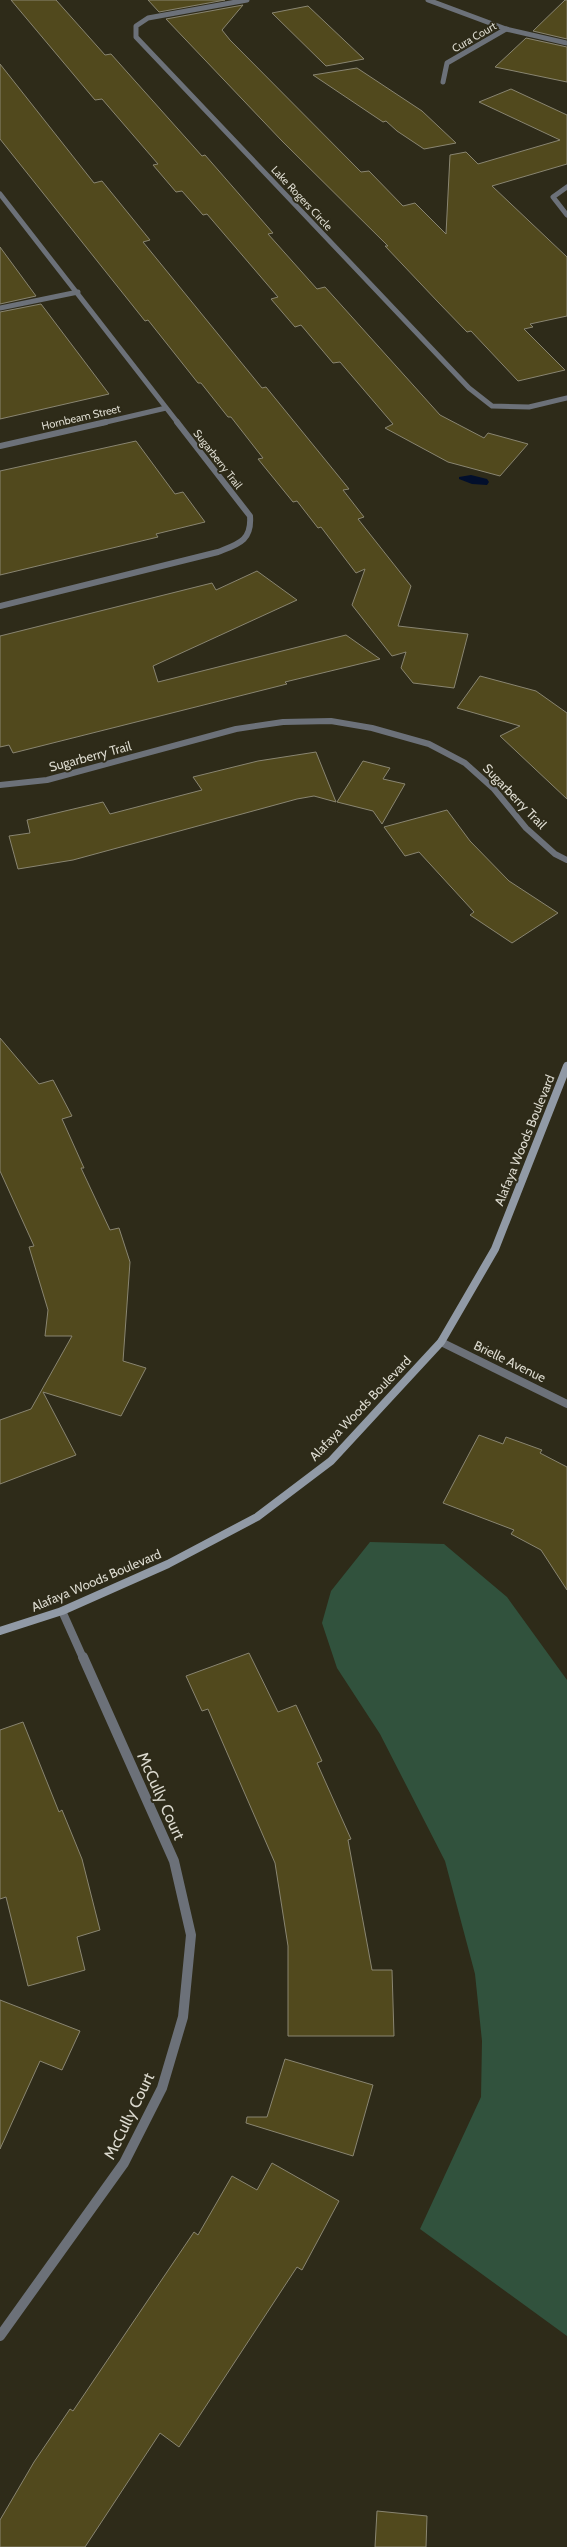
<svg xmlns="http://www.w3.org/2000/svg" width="567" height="2547" font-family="Cabin,sans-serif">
<rect width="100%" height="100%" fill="#2e2b19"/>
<path fill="#31523d" d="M370,1542L444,1544L507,1597L567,1680V2336L420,2229L481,2097L482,2041L475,1974L445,1861L380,1734L337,1668L322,1623L331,1591Z"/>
<path fill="#020f2c" d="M471,475L487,479L489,482L487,485L472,484L459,479V477Z"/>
<g fill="#51491d" stroke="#898571">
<path d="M11,0H56L105,55L111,54L202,156L205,155L273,233L268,234L317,289L325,287L440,415L484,438L488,433L528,444L500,476L448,462L385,428L393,424L340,362L333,363L301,325L295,327L271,299L278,297L207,214L203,215L182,191L176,192L153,165L158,164L102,99L95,100Z"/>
<path d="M148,0H225L159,12Z"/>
<path d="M565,0H567V39L533,31Z"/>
<path d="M243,5L222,30L230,40L361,172L369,171L403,206L415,203L446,234L450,155L466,152L478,164L560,140L479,102L511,89L567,115V164L492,186L567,257V316L530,324L533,327L524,329L565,370L518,381L471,331L467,332L438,302L385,246H388L282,141L166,19Z"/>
<path d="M308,6L364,59L326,66L272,13Z"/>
<path d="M526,38L567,47V82L495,67Z"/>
<path d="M0,64L94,183L102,181L150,240L143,242L262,388L266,387L349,489L343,490L364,517L358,519L411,586L398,626L468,634L454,688L413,683L401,668L406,652L392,656L352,605L365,569L356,573L321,527L318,528L297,501L293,502L258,459L263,458L231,417H228L201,383H198L148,320L145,321L0,139Z"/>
<path d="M357,68L422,111L456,143L424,149L397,131L386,121L383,122L313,75Z"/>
<path d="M0,247L36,296L0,304Z"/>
<path d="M41,304L109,394L0,419V312Z"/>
<path d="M136,441L175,494L183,492L205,522L156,534L158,537L0,575V471Z"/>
<path d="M257,571L297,600L153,666L158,682L346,635L380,659L285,682L287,684L13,753L9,745L0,747V636L212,583L216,590Z"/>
<path d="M480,676L536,691L567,713V799L500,736L520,726L457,708Z"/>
<path d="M316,752L336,802L314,796L297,799L73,860L18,869L9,836L30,833L27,820L103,802L110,814L202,790L193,777L258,761Z"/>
<path d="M363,761L390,768L383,779L405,784L382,824L373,811L337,802Z"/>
<path d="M447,810L470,841L509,881L558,913L512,943L470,915L474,912L419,852L405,856L384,827Z"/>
<path d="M0,1038L39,1084L53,1080L72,1116L62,1119L84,1168H81L110,1230L119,1228L130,1262L123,1361L146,1368L121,1416L43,1392L76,1455L0,1484V1420L31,1409L72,1336H45L48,1310L29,1247L34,1246L0,1171Z"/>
<path d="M479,1435L503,1444L506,1437L542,1450L540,1453L567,1467V1590L541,1550L511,1534L514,1530L443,1503Z"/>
<path d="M249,1653L278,1712L296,1705L322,1761L317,1763L351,1839L348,1840L372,1970H392L394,2036H288V1946L275,1863L208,1709L202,1711L186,1676Z"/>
<path d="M23,1722L59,1812L62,1810L82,1859L100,1930L77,1937L85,1970L28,1986L6,1897L0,1899V1730Z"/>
<path d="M0,2000L80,2031L62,2070L40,2061L0,2149Z"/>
<path d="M285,2059L373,2085L353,2156L246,2123L247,2117H267Z"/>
<path d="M272,2163L339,2201L302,2270L297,2267L179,2447L160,2433L85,2547H0V2520L34,2462L70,2409L73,2411L194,2232L198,2235L232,2176L257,2190Z"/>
<path d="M377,2511L427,2516L426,2547H375Z"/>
</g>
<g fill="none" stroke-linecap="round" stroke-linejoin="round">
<g stroke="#6c7179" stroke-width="5">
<path d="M247,0L148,18L136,26V37L469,388L492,406L529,407L567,398"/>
<path d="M428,0L506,29L567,43"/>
<path d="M443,82L447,63L506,29"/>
<path d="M567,187L553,197L567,215"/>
<path d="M0,194L178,423"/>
<path d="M0,308L78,292"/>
<path d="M102,423L166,408"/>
</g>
<g stroke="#6c7179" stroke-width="6">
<path d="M0,446L106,422"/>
<path d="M0,606L218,552C238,544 252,541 250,516L177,422"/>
<path d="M0,785L47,780L236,729L283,722L331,721L372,728L429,744L465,763L494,789L526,828L555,854L567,860"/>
</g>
<g stroke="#6c7179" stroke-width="8">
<path d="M441,1342L567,1404"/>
<path d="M62,1611L83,1658"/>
</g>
<path stroke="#6c7179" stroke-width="10" d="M0,2336L124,2163L162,2088L183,2017L191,1935L174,1861L83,1657"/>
<path stroke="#919aa6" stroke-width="8" d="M0,1631L62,1611L168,1564L257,1517L331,1461L441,1342L495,1249L567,1066"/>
</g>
<g text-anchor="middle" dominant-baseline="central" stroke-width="4" stroke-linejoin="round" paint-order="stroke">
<g font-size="11" fill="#dcdacf" stroke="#2e2b19">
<text transform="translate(474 37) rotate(-30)">Cura Court</text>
<text transform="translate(302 198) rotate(47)">Lake Rogers Circle</text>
<text transform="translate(81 417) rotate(-13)">Hornbeam Street</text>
<text transform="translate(218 459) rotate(52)">Sugarberry Trail</text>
</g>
<g font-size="13" fill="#dcdacf" stroke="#2e2b19">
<text transform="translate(90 756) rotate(-15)">Sugarberry Trail</text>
<text transform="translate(515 796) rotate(46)">Sugarberry Trail</text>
<text transform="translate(524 1140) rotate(-68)">Alafaya Woods Boulevard</text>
<text transform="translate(510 1361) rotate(26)">Brielle Avenue</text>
<text transform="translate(360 1408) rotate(-46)">Alafaya Woods Boulevard</text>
<text transform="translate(96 1580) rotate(-23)">Alafaya Woods Boulevard</text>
</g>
<g font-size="16" fill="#dcdacf" stroke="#2e2b19">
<text transform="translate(161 1796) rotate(66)">McCully Court</text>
<text transform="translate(129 2116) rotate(-64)">McCully Court</text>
</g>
</g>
</svg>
